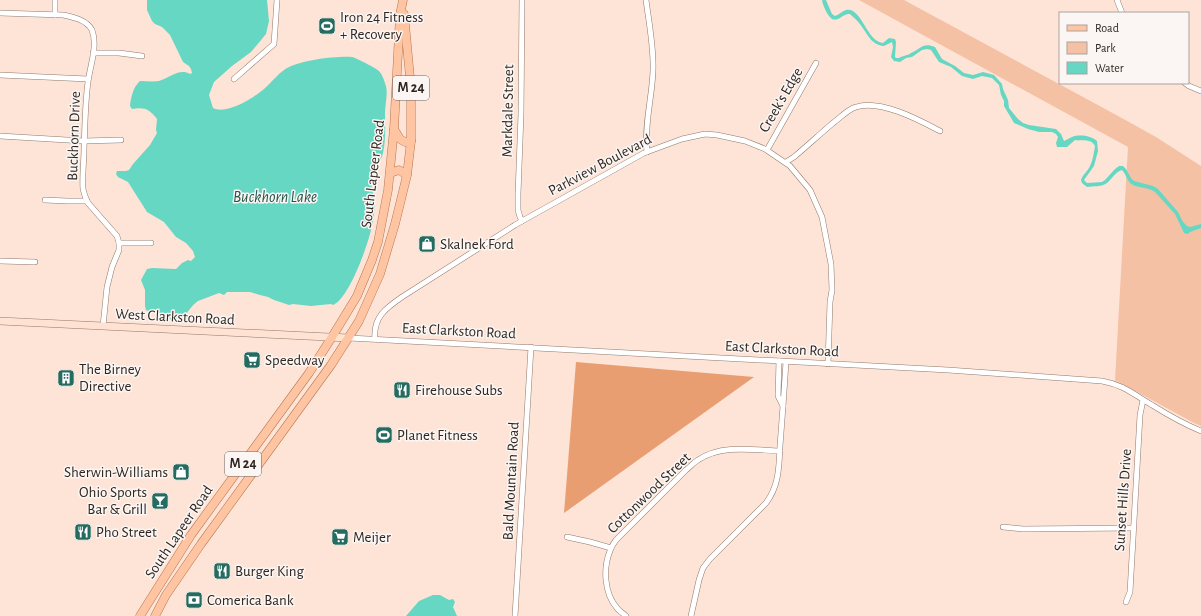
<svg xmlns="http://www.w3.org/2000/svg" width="1201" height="616" font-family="'Alegreya Sans',sans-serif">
<rect width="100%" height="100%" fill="#fee4d6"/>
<path fill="#f4c1a4" d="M859,0H904L1120,117L1156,137L1201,166V426L1194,423L1115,380L1128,147Z"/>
<path fill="#e99e72" d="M576,362L754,377L564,513Z"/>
<g fill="#66d7c3">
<path d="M147,0H267L269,21L266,34L251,52L232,66L214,82L209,95L213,108C227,115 253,98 264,89C272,82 280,71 289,67C304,60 335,56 352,57C354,57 372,66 376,69C382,72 384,80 386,86C388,94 385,105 385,114C385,127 386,140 383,153C381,162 374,168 372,177C372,181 371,186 372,189C372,192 374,195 375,198C375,203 375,208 374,213C374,231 350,299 333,305L331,304L311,306L293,304L289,305L274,300L268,297L260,295L250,292H227L224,295L219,293C212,296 205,298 198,301C192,305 186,314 182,320H170L169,313L155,314L146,310L145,306V290L141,280L147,269L152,268L176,269L182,263L188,260L191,261L195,257L193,251L186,243L176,237L164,222L147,212L128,182L118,177L116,174L117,171H126L129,170L133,164L150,145L157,133L156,130L157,119C149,109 145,107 132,109L130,106C131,97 133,87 140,81C146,81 153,82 159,81C170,78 179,68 190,74L192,73L191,69L189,66L183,62L170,35L162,27L155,24L152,21L147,10Z"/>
<path d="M822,0H826L832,14L835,16C839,15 842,11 846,10C862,7 866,41 883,43L889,38L895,39L896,42L895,57L896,58H899C904,55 907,56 911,53C921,49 922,42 935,47L942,59L955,66L964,73L973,75L983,72L994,75L1002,84L1003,89L1008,100L1009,108L1018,119L1023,123L1029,125L1056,129L1061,134L1064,141C1067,140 1069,138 1072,137C1079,134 1092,136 1097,141L1098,151L1094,166L1084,180L1087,183L1102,182L1105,180L1115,169L1119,166H1123L1126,169L1131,178L1134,181L1153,186L1158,189L1178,212L1183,222L1187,226L1190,227L1201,224V228L1190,232L1188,234L1184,233L1175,214L1155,192C1148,187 1140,188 1133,185C1127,182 1126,174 1122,170C1115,172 1112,179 1107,183C1102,187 1093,186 1087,187L1082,183L1081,180C1083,174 1088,171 1090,166C1093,160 1094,152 1095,146C1091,138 1082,141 1075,140L1067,147H1057L1056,143L1058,137L1056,134L1052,132H1039L1028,129L1014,123L1004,106V101L1001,95L999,85L992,78L982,76L973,79L962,76L951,67L939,62L931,50L927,49L922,50L912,57L906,58L900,62L894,61L891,57L893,47L892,42L884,46C870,45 867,32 859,23C857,20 853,17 850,14C843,13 839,22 832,19C827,15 823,6 822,0Z"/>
<path d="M433,595H440L449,600L453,599L455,602L453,607L457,616H406L419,601Z"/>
</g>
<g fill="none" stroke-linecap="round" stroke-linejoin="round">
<defs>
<g id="street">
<path d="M646,0C649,23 654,48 653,71C652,98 644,125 647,152"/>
<path d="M1117,0L1122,13"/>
<path d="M0,13L63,15C73,17 87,20 92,30C98,46 90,66 88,82C85,104 85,127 84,149C84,162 82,176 83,189C84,194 86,199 88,203L117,236L119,243V250L112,267L107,287L103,326"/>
<path d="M55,15V0"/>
<path d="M93,53H119L142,56"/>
<path d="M0,75L88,79"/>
<path d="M234,79L274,44L277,0"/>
<path d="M1185,83L1189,86L1201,91"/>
<path d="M0,136L84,141L121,140"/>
<path d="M767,150L816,63"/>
<path d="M786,162L794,157C807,146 820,134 833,123C840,118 848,109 856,107C880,99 919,120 940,131"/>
<path d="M45,200L67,201H87"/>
<path d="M522,221L520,217L518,210V194L521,114L522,0"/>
<path d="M119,243H151"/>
<path d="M0,261L35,262"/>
<path d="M349,338L948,370L1102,381C1124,385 1133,394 1152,405C1168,415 1184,424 1201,431"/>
<path d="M375,339C373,317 386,308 402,297L515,225L644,153L682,139L705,134L717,135L745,141L765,149L790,166L810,190L822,217L831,264L832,290L830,302L828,364"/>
<path d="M779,361L778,396L783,406L786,362"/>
<path d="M1003,527L1023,529L1133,528"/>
<path d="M567,537L590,542L611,548"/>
<path d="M1126,602L1130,592L1140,415L1143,400"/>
<path d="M515,616L531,347"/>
<path d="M626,616C623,613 619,611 617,608C604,593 603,568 610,551C611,547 614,543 616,540L686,470C690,467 693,463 698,460C722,444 753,450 780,451"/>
<path d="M691,616L699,580L703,568L710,559L766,503C779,486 779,467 780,446C781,433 782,419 783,406"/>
</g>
<path id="secondary" d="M0,321L349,338"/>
<g id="primary">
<path d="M394,129L400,139L405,142L411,141"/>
<path d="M390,174L393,172L399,170L407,175"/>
<path d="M140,616L191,535L309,373L332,337L357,296L372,260L378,242L388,190L394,129L400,15L403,0"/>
<path d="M155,616L166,595L201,544L331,365L359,321L380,274L395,224L407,175L411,141V88L404,14"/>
</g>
</defs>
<use href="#street" stroke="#90796d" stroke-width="6"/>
<use href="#secondary" stroke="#90796d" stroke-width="8"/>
<use href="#primary" stroke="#b6754d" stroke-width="9"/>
<use href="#street" stroke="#fff" stroke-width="5"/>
<use href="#secondary" stroke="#ffe2d1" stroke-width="7"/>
<use href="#primary" stroke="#ffc5a3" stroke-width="8"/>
</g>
<defs>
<symbol id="stadium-square" viewBox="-11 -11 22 22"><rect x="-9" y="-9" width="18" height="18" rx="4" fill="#256b60" stroke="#fbf6f3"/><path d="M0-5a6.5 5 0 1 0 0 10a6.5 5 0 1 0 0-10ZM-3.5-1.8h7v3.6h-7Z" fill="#fff"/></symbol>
<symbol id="shop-square" viewBox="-11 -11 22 22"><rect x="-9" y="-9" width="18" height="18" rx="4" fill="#256b60" stroke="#fbf6f3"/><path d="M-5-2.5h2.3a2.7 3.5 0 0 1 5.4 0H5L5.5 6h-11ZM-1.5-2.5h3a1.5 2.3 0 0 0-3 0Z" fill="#fff"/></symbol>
<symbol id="supermarket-square" viewBox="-11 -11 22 22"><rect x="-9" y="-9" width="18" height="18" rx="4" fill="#256b60" stroke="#fbf6f3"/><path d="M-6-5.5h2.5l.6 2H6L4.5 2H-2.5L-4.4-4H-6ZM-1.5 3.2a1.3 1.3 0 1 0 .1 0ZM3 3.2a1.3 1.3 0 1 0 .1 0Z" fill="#fff"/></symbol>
<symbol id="building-square" viewBox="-11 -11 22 22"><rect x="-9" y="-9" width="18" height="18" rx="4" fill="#256b60" stroke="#fbf6f3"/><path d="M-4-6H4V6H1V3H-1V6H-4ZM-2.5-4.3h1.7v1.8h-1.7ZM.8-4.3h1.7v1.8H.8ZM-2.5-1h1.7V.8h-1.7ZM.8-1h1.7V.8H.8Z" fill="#fff"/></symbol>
<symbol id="restaurant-square" viewBox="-11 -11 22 22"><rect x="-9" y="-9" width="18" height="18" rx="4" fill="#256b60" stroke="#fbf6f3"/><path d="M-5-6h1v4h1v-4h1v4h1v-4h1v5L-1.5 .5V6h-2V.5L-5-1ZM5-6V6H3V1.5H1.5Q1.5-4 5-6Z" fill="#fff"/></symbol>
<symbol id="bar-square" viewBox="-11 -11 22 22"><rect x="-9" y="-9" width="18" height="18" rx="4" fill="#256b60" stroke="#fbf6f3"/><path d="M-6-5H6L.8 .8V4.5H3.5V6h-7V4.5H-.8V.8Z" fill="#fff"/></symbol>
<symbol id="bank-square" viewBox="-11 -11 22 22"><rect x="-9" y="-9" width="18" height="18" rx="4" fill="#256b60" stroke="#fbf6f3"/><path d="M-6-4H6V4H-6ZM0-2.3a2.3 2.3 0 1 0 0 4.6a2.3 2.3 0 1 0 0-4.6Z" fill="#fff"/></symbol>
</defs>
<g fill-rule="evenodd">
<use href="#stadium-square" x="317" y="16" width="20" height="20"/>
<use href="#shop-square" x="417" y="234" width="20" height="20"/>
<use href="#supermarket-square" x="242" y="350" width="20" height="20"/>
<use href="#building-square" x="56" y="368" width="20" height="20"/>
<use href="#restaurant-square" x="392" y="380" width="20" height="20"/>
<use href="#stadium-square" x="374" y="425" width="20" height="20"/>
<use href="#shop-square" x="171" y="462" width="20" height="20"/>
<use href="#bar-square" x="150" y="491" width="20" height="20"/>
<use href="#restaurant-square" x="73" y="522" width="20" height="20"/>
<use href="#supermarket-square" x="330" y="527" width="20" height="20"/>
<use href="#restaurant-square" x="212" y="561" width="20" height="20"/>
<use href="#bank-square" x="184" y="590" width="20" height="20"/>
</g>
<g text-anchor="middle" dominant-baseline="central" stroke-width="3" stroke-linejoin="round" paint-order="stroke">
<g fill="#fbf6f3" stroke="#6c6460" stroke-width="1">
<rect x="393" y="76" width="36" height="24" rx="3"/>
<rect x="225" y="452" width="36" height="24" rx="3"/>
</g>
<g font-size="14" font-weight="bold" fill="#2f2621">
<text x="411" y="88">M 24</text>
<text x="243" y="464">M 24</text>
</g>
<g font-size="15" fill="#2f2621" stroke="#fbf6f3" text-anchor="start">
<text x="340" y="17">Iron 24 Fitness<tspan x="340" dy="17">+ Recovery</tspan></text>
<text x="440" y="244">Skalnek Ford</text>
<text x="265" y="360">Speedway</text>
<text x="79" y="369">The Birney<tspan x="79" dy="17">Directive</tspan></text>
<text x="415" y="390">Firehouse Subs</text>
<text x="397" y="435">Planet Fitness</text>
<text x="168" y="472" text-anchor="end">Sherwin-Williams</text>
<text x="147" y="492" text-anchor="end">Ohio Sports<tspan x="147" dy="17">Bar &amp; Grill</tspan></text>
<text x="96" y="532">Pho Street</text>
<text x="353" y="537">Meijer</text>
<text x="235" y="571">Burger King</text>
<text x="207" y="600">Comerica Bank</text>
</g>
<g font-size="15" fill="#2f2621" stroke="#fbf6f3">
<text transform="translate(781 100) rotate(-60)">Creek's Edge</text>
<text transform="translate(508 111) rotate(-89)">Markdale Street</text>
<text transform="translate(74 136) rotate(-88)">Buckhorn Drive</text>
<text transform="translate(600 165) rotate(-28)">Parkview Boulevard</text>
<text transform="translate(373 174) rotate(-83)">South Lapeer Road</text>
<text transform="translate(175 317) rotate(3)">West Clarkston Road</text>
<text transform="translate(459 331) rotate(3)">East Clarkston Road</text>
<text transform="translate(782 349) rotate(3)">East Clarkston Road</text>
<text transform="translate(511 481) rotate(-87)">Bald Mountain Road</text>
<text transform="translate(649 493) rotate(-44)">Cottonwood Street</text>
<text transform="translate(1123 500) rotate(-86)">Sunset Hills Drive</text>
<text transform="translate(179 532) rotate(-56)">South Lapeer Road</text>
</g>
<g font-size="16" font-style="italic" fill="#24554c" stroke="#fbf6f3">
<text x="275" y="197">Buckhorn Lake</text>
</g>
</g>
<rect x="1059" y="12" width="130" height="72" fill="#fbf6f3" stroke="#a9a39f"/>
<rect x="1067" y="25" width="20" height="6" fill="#ffc5a3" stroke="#a9a39f"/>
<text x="1095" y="32" font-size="12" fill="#2f2621">Road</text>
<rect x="1067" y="42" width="20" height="12" fill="#f4c1a4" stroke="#a9a39f"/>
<text x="1095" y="52" font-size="12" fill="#2f2621">Park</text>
<rect x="1067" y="62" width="20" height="12" fill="#66d7c3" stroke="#a9a39f"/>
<text x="1095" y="72" font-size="12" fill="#2f2621">Water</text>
</svg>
